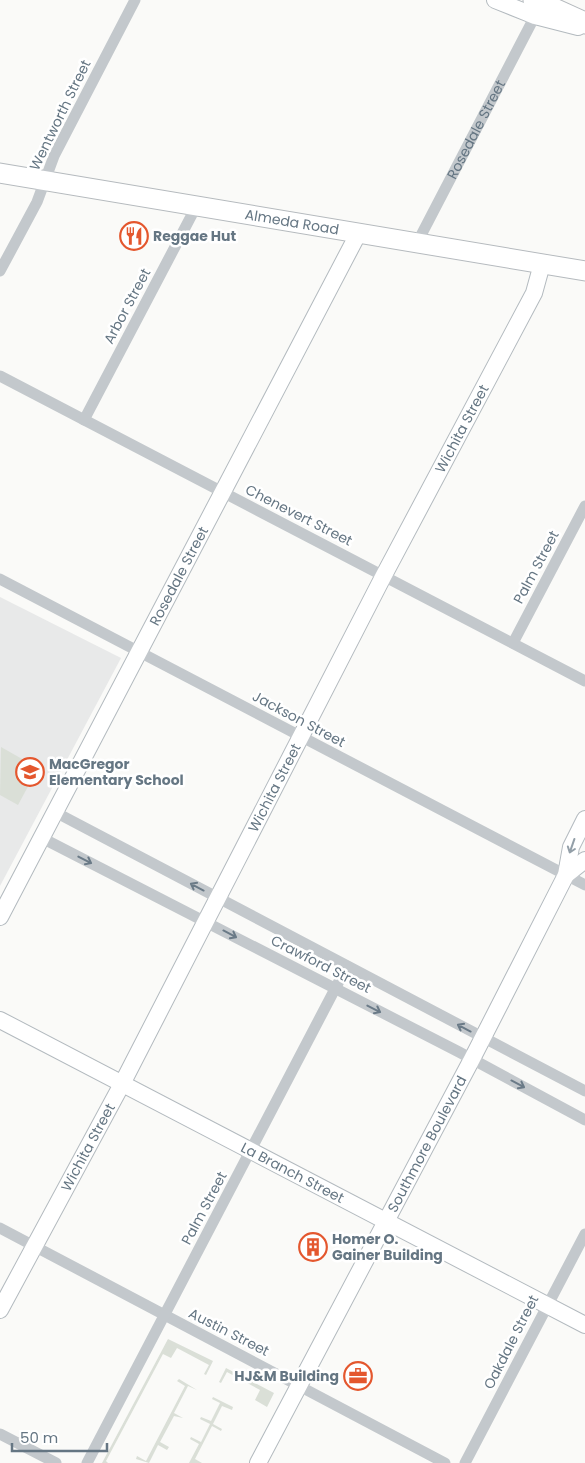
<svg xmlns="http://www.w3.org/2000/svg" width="585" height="1463" font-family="Poppins,sans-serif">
<rect width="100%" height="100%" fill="#fafaf8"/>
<path fill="#e8e9e9" d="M0,597L121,658L0,886Z"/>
<g fill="#dadfd7">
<path d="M1,747L38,768L18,805L0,795Z"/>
<path d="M168,1339L213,1361L206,1375L204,1374L209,1365L177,1348L171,1358L163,1354L106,1461L108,1463H102Z"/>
<path d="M226,1368L274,1393L267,1407L255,1400L260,1390L227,1372L221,1383L219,1382Z"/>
<path d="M179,1379L197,1390L188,1386L174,1413L183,1418L174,1416L160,1442L169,1447L167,1450L158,1445L149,1463L136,1459L137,1456L146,1461L185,1386L177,1381Z"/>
<path d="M213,1397L233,1407L232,1410L222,1406L213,1424L222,1429L221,1431L212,1426L195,1459L202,1463H189L199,1444L190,1439L191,1437L201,1442L210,1424L200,1419L201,1417L211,1421L220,1403L212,1399Z"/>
</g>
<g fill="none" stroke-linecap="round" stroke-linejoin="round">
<defs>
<g id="secondary">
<path d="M495,0L535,16L578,27"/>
<path d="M566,875L585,860"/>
<path id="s2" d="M0,917L358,234"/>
<path id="s3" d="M0,1020L585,1325"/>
<path id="s4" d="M0,1310L122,1084L384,575L534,293L542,264"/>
<path id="s5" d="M258,1463L472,1059L566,875L571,847L585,819"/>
</g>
<g id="primary">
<path id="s6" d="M0,173L585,271"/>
</g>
<path id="highway" d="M534,0L585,23"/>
</defs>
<use href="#secondary" stroke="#b3babf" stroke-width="18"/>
<use href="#primary" stroke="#b5babe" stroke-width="21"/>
<use href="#highway" stroke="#b4b9bd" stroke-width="23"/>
<g stroke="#c3c8cc" stroke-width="11">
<path id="s1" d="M417,243L535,16"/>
<path d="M0,271L37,202L54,156L135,0"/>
<path d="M0,376L585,681"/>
<path d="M84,420L197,205"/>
<path d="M0,579L585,885"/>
<path d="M513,643L585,506"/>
<path d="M55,812L585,1091"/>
<path d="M42,838L459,1052L585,1120"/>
<path d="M0,1228L445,1463"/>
<path d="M0,1434L56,1463"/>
<path d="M87,1463L347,966"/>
<path d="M465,1463L585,1234"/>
</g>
<use href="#secondary" stroke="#fff" stroke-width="16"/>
<use href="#primary" stroke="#fff" stroke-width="19"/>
<use href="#highway" stroke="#fff" stroke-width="21"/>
</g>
<defs><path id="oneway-shaft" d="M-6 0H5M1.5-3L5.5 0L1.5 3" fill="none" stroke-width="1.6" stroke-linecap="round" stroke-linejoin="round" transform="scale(1.25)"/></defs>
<use stroke="#939fa8" href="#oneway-shaft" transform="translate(572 846) rotate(109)"/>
<g stroke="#6a7a87">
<use href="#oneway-shaft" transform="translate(85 860) rotate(27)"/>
<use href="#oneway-shaft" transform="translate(197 887) rotate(-152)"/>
<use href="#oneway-shaft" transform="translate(230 934) rotate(28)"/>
<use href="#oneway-shaft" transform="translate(374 1009) rotate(27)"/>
<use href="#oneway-shaft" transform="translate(464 1028) rotate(-152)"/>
<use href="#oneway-shaft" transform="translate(518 1084) rotate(28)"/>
</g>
<defs>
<symbol id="restaurant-ring" viewBox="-11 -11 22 22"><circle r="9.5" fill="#fff" stroke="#e4572e" stroke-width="1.5"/><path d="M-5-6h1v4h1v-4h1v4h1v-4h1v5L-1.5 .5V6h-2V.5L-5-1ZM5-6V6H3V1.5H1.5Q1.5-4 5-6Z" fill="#e4572e"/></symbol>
<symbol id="school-ring" viewBox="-11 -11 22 22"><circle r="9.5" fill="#fff" stroke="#e4572e" stroke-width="1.5"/><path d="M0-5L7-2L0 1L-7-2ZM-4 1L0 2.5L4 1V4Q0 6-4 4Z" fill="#e4572e"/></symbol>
<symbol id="building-ring" viewBox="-11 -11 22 22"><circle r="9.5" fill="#fff" stroke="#e4572e" stroke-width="1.5"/><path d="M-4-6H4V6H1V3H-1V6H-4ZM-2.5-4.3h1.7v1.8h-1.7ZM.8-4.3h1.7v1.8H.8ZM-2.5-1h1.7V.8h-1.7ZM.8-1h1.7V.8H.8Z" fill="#e4572e"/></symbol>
<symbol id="office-ring" viewBox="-11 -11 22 22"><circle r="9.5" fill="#fff" stroke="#e4572e" stroke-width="1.5"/><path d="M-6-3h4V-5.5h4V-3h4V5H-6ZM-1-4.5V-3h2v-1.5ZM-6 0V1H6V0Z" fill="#e4572e"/></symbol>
</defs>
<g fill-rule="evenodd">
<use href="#restaurant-ring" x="118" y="220" width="32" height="32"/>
<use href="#school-ring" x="14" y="756" width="32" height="32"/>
<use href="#building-ring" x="297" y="1231" width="32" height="32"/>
<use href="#office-ring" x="342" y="1360" width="32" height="32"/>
</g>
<g text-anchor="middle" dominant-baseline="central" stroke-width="5" stroke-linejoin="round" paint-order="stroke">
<g font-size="14" fill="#657683" stroke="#fff">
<text transform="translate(60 115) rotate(-64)">Wentworth Street</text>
<text stroke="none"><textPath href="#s1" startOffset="128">Rosedale Street</textPath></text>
<text stroke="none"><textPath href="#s6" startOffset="296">Almeda Road</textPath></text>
<text transform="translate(127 306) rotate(-62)">Arbor Street</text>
<text stroke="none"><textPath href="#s4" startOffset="995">Wichita Street</textPath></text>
<text transform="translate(299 515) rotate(27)">Chenevert Street</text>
<text transform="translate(536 567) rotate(-62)">Palm Street</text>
<text stroke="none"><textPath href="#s2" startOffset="385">Rosedale Street</textPath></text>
<text transform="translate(299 719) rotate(28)">Jackson Street</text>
<text stroke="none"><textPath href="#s4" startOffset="590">Wichita Street</textPath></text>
<text transform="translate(321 964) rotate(27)">Crawford Street</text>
<text stroke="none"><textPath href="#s5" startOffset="361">Southmore Boulevard</textPath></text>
<text stroke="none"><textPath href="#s4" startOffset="185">Wichita Street</textPath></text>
<text stroke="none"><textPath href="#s3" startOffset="330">La Branch Street</textPath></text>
<text transform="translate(204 1208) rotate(-62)">Palm Street</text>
<text transform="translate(229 1332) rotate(27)">Austin Street</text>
<text transform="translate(511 1342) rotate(-63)">Oakdale Street</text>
</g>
<g font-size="14" font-weight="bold" fill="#657683" stroke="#fff" text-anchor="start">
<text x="153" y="236">Reggae Hut</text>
<text x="49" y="764">MacGregor<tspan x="49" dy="16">Elementary School</tspan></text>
<text x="332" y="1239">Homer O.<tspan x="332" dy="16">Gainer Building</tspan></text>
<text x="339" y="1376" text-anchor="end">HJ&amp;M Building</text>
</g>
</g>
<path d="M12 1443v8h95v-8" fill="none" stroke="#657683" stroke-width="2.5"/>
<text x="20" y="1443" font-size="15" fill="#657683" stroke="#ffffff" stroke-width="4" paint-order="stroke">50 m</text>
</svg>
